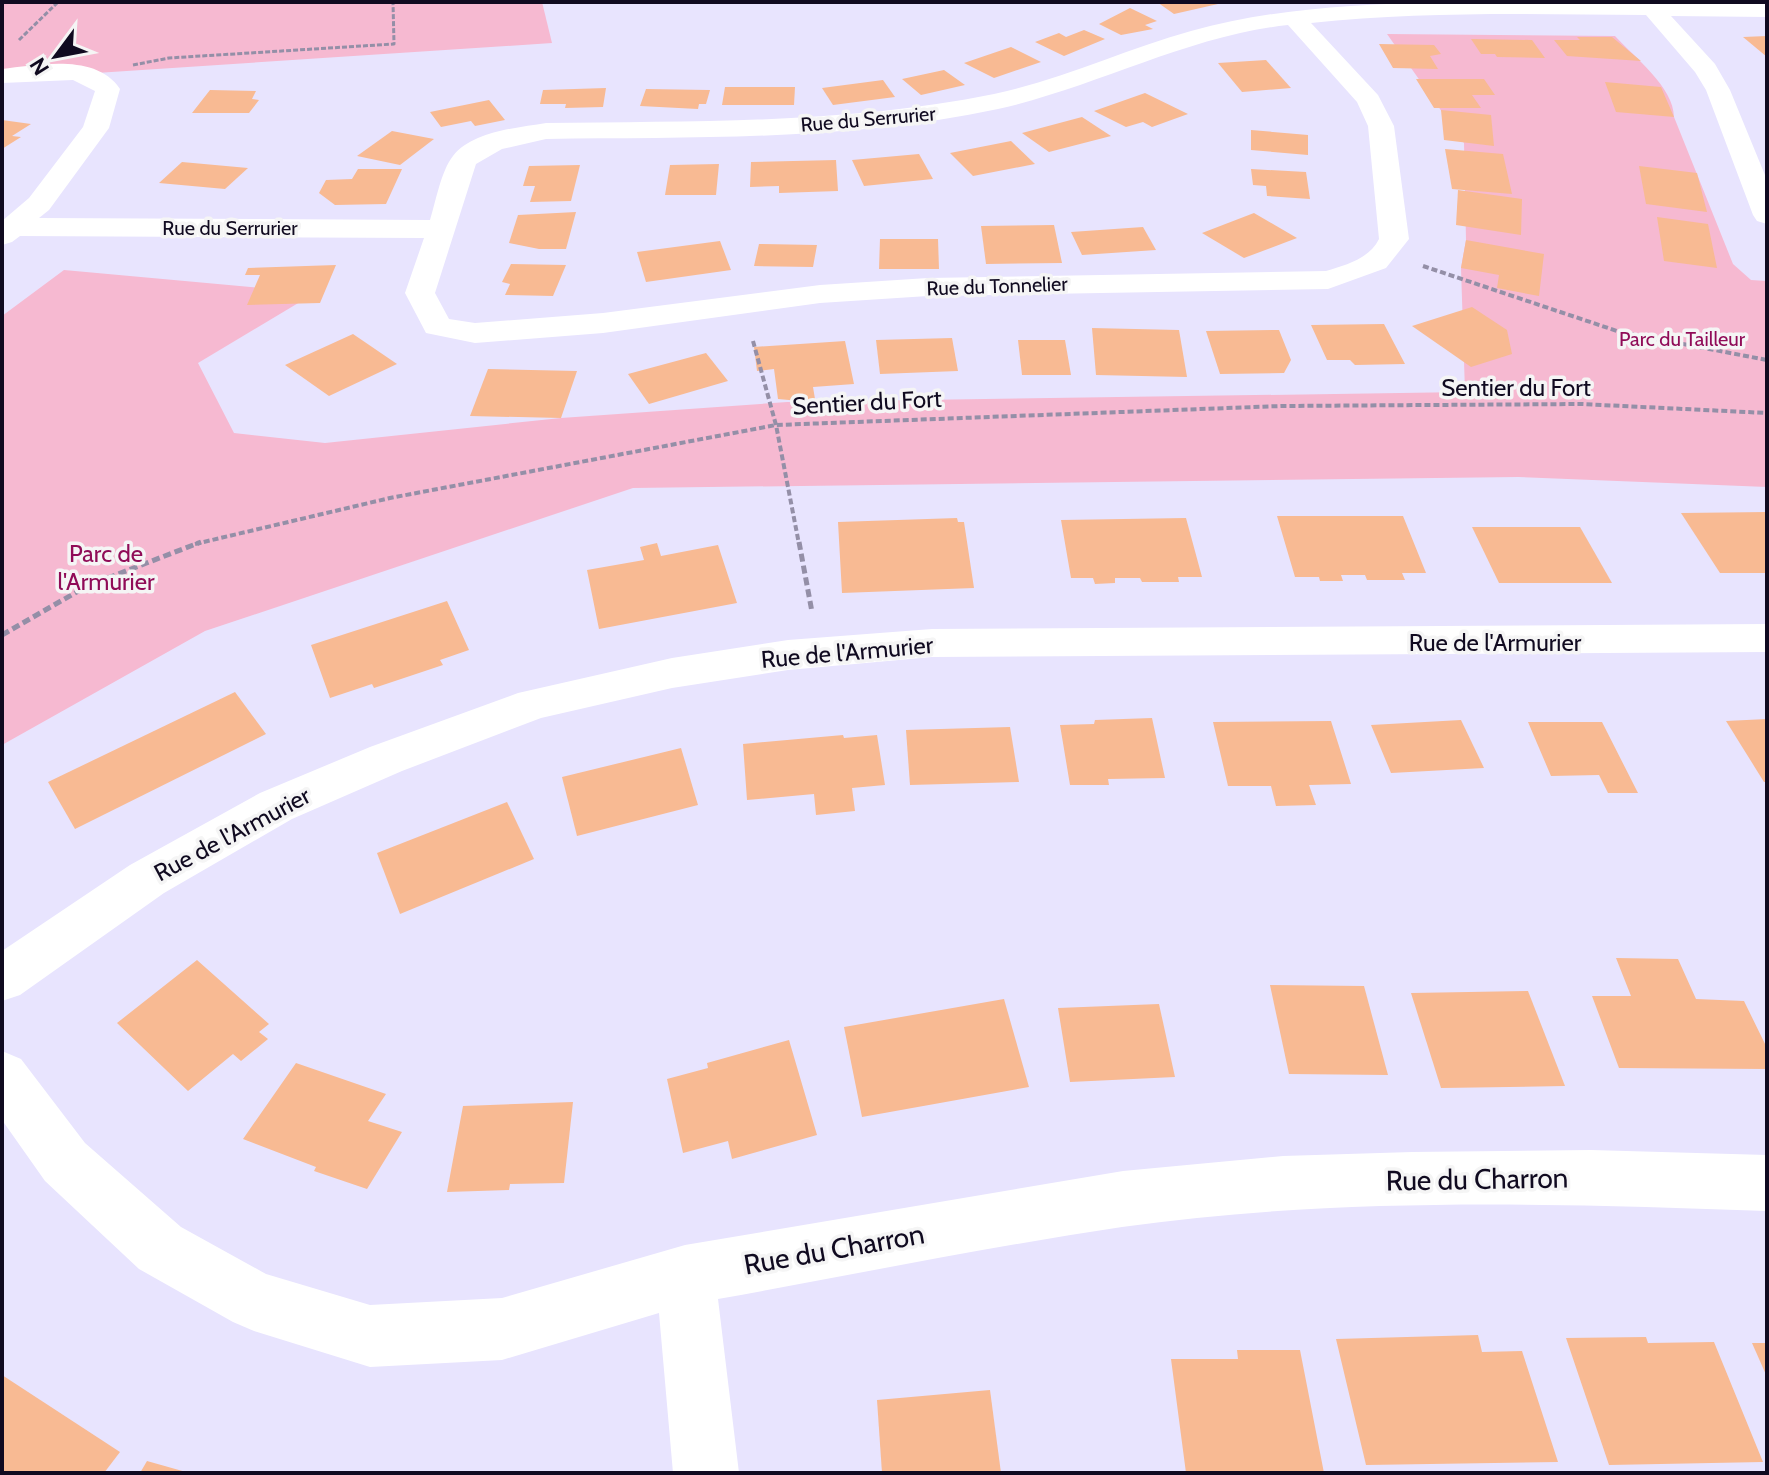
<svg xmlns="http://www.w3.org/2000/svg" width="1769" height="1475" font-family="Cabin,sans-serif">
<rect width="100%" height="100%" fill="#e8e4fe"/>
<g fill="#f6b9d1">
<path d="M2,2H542L552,43L81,74L2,76Z"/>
<path d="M1387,34L1615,36C1634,57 1674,87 1674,117L1733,264L1751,280L1767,281V487L1518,477L633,488L205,631L2,745V316L64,270L315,293L198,363L234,433L325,443L561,418L787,402L1465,392L1461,268L1466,240L1464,143Z"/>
</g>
<g fill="#f8ba93">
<path d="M1157,2H1218V4L1174,14Z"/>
<path d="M1130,8L1157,21L1145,25L1153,29L1121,35L1099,24Z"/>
<path d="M1084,30L1105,39L1064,56L1035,42L1059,33L1066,37Z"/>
<path d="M1767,36V57L1743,37Z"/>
<path d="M1577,37H1612L1641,61L1567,56L1554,40H1580Z"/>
<path d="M1471,39L1532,40L1545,58L1497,57L1495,54H1481Z"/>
<path d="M1379,44L1434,45L1441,54L1430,56L1438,69L1393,68Z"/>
<path d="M1011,47L1041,62L994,78L964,63Z"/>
<path d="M1266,60L1291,88L1242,92L1218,63Z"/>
<path d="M944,70L965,85L921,95L902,79Z"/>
<path d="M1416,79H1484L1495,95H1472L1481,108H1434Z"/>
<path d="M883,80L895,97L833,105L822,88Z"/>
<path d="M1605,82L1661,87L1674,117L1616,112Z"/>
<path d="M725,87H795L794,105H722Z"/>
<path d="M606,88L603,107L565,108L566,104H540L543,90Z"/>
<path d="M646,89L710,90L706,104H699L698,109L640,106Z"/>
<path d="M210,90L256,91L252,99L259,100L249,113H192Z"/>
<path d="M1145,93L1188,114L1152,127L1143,122L1126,127L1094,111Z"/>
<path d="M489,100L505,120L475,126L471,121L441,127L430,112Z"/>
<path d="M1441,110L1491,115L1494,146L1444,140Z"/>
<path d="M1082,117L1111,136L1049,152L1022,133Z"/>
<path d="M2,120L31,124L12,136L21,137L2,149Z"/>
<path d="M1251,130L1308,135V155L1251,150Z"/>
<path d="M392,131L434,139L400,165L357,156Z"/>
<path d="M1011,141L1035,164L973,176L950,153Z"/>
<path d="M1445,149L1503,154L1512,194L1452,189Z"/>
<path d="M919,154L933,179L864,186L852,160Z"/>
<path d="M836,160L838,191L779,193V186L750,187L751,162Z"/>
<path d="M182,162L248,168L225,189L159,183Z"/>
<path d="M719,164L716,195H665L670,165Z"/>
<path d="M580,165L571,201L530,202L535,186H523L529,166Z"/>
<path d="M1639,166L1697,173L1707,212L1646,204Z"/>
<path d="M358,169H402L386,204L335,205L319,193L326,180L352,179Z"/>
<path d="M1251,169L1306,172L1310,199L1267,196L1266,186L1253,185Z"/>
<path d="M1458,190L1522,199L1521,235L1456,225Z"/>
<path d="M576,212L566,249H539L509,243L518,215Z"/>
<path d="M1254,213L1297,238L1244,258L1202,233Z"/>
<path d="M1657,217L1708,224L1717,268L1664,261Z"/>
<path d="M1054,225L1062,263L986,264L981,226Z"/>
<path d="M1143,227L1156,250L1082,255L1071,232Z"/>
<path d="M880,239H938L939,269H879Z"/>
<path d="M1466,240L1544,254L1539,296L1497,288L1499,275L1461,268Z"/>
<path d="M720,241L731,270L646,282L637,252Z"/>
<path d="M759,244L817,245L813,267L754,266Z"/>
<path d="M511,264L566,265L553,296L505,295L510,284L502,282Z"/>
<path d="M336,265L320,303L247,305L260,275H245L248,268Z"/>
<path d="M1472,307L1507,330L1512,354L1471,367L1412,326Z"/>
<path d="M1384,324L1405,364L1355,365L1350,360H1327L1311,325Z"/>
<path d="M1092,328L1179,330L1187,377L1096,375Z"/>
<path d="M1279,330L1291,360L1284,373L1220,374L1206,331Z"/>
<path d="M353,334L397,364L329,396L285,365Z"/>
<path d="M952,338L958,371L880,374L876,340Z"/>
<path d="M1018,340H1065L1071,375H1022Z"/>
<path d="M845,341L854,384L813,387L816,405L811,402L778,399L774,369L757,371L754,347Z"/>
<path d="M706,353L728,381L649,404L628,374Z"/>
<path d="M488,369L577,371L561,418L470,416Z"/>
<path d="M1767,512V573H1720L1681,513Z"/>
<path d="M1277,516H1403L1426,573H1402L1405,580H1367L1365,575H1341L1343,581H1320L1319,577H1295Z"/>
<path d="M957,518L958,522H964L974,588L842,593L838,522Z"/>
<path d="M1186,518L1202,577H1178L1179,582H1142L1140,578H1115V583L1095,584L1093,578H1071L1061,520Z"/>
<path d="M1472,527H1580L1612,583H1499Z"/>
<path d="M657,543L661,556L718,545L737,603L599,629L587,570L644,560L640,547Z"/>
<path d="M447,601L469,650L440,660L443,665L374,688L372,684L330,698L311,645Z"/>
<path d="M235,692L266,734L75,829L48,782Z"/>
<path d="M1152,718L1165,778L1108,779L1109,785H1070L1060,725L1094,724L1095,720Z"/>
<path d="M1767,719V782H1764L1726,721Z"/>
<path d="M1461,720L1484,768L1391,773L1371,725Z"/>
<path d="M1331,721L1351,784L1309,785L1316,805L1276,806L1271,786H1228L1213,722Z"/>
<path d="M1528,722H1602L1638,793H1608L1599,775L1551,776Z"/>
<path d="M1010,727L1019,782L910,785L906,730Z"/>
<path d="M843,735L844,738L877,735L885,785L852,788L855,811L816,815L814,794L747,800L743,744Z"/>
<path d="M681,748L698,805L577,836L562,777Z"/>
<path d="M507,802L534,859L400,914L377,853Z"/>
<path d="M1616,958L1678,959L1696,999L1744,1001L1767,1048V1069L1619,1068L1592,996H1631Z"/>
<path d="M197,960L269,1024L259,1032L268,1039L241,1061L233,1054L188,1091L117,1023Z"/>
<path d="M1270,985L1364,986L1388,1075L1289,1074Z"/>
<path d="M1528,991L1565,1086L1441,1088L1411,993Z"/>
<path d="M1004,999L1029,1087L862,1117L844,1027Z"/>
<path d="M1159,1004L1175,1077L1070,1082L1058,1008Z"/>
<path d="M789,1040L817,1135L732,1159L728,1141L683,1153L667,1079L708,1068L707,1063Z"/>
<path d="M296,1063L386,1094L368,1121L402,1132L367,1189L314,1171L316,1167L243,1139Z"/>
<path d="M573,1102L564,1183L510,1184L509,1190L447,1192L463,1106Z"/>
<path d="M1478,1335L1482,1352L1522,1351L1558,1462L1366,1465L1336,1339Z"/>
<path d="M1646,1337L1648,1343L1714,1342L1763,1462L1609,1465L1566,1338Z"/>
<path d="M1752,1343H1767V1377Z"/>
<path d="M1237,1350H1300L1324,1473H1186L1171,1359H1238Z"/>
<path d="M2,1375L120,1452L104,1473H2Z"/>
<path d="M990,1390L1001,1473H882L877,1400Z"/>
<path d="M147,1461L186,1472V1473H140Z"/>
</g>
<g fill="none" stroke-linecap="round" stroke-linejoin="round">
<g stroke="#948fa7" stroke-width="3" stroke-dasharray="5 2" stroke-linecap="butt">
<path d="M19,40L58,2"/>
<path d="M133,65L169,58L394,44L393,2"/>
</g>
<g stroke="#948fa7" stroke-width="4" stroke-dasharray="6 3" stroke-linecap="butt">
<path d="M1423,266L1620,332L1767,360"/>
<path d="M753,341L776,425L799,544"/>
<path d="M195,544L390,498L776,425L1281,406L1581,404L1767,413"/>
</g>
<g stroke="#948fa7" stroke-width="5" stroke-dasharray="8 4" stroke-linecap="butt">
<path d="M799,542L812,612"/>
<path d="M2,635L87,586L201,542"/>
</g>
<g fill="#fff" fill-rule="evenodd">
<path d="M1432,2L1767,3V17L1671,16L1715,64L1730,90L1767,180V224L1757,221L1753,215L1706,90L1695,72L1646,15C1535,14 1422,11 1311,23L1378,95L1394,126L1409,239L1386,268L1328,289L928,296L820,303L603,333L475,343L426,333L405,293L424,238L20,236L12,242L2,245V221L29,198L83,127L95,91L73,80L2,83V69C39,65 96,53 120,89L109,128L49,210L39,218L430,220C436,201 441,171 453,156C473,131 517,128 546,123C696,121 847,124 994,94C1062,80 1125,49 1191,31C1269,9 1351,5 1432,2ZM1288,25L1357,102L1368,126L1379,239C1369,259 1346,265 1326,271L928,278L820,285L603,313L475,323L449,319L435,293L476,164L502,149L546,139C697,137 850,141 998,109C1097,87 1187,36 1288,25Z"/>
<path d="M1767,624V652L932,657L788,670L672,688L541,718L402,771L292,819L164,893L20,995L2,1001V951L130,865L260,793L370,747L518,693L672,658L788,640L932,629Z"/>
<path d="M2,1051L21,1059L85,1143L181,1227L266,1274L370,1305L502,1298L685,1245L1123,1171L1283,1156L1412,1152L1591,1150L1767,1155V1211C1553,1203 1335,1197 1122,1227C987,1247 852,1275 718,1299L739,1473H673L659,1313L502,1360L370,1367L254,1331L233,1322L139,1269L45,1181L2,1120Z"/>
</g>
</g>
<g text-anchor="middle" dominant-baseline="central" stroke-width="7" stroke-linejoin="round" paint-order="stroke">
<g font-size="20" fill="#100a20" stroke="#f5f5f5">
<text transform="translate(868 119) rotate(-5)">Rue du Serrurier</text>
<text x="230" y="228">Rue du Serrurier</text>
<text transform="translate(997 286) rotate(-2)">Rue du Tonnelier</text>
</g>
<g font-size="20" fill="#900c58" stroke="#f5f5f5">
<text x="1682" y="339">Parc du Tailleur</text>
</g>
<g font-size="24" fill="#100a20" stroke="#f5f5f5">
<text x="1516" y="387">Sentier du Fort</text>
<text transform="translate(867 402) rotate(-3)">Sentier du Fort</text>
<text x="1495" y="642">Rue de l'Armurier</text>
<text transform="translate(847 652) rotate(-5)">Rue de l'Armurier</text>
<text transform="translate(232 834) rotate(-28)">Rue de l'Armurier</text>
</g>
<g font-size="24" fill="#900c58" stroke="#f5f5f5">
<text x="106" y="553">Parc de<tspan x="106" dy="28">l'Armurier</tspan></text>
</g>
<g font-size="28" fill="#100a20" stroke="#f5f5f5">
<text transform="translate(1477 1179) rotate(-1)">Rue du Charron</text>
<text transform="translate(834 1249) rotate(-10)">Rue du Charron</text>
</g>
</g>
<rect width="1769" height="1475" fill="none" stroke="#100a20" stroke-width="8"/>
<g transform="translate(56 56) rotate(238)" stroke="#f5f5f5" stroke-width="6" paint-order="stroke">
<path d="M0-6L14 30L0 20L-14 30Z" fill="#100a20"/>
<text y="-12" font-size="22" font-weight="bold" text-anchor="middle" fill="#100a20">N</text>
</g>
</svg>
